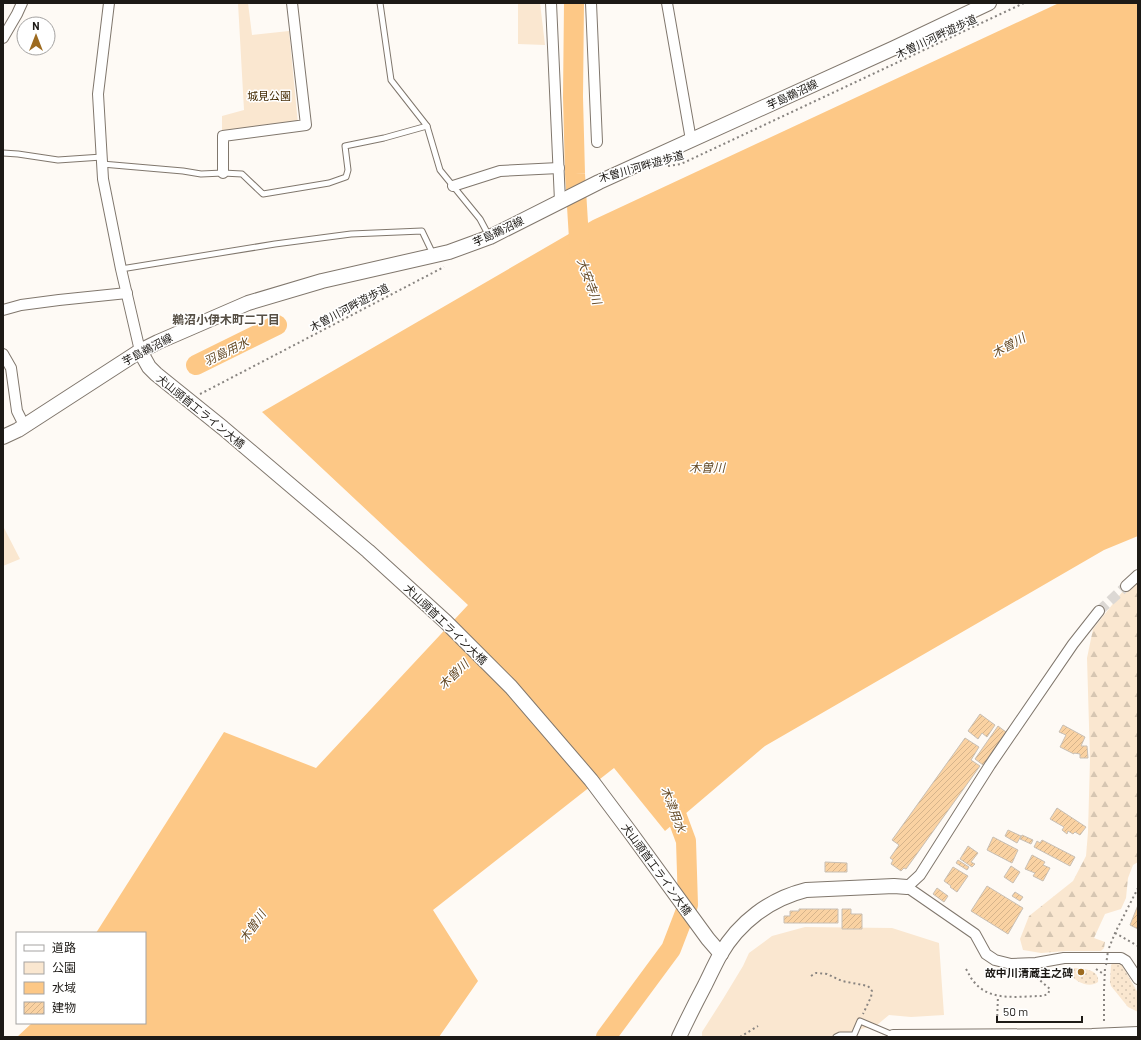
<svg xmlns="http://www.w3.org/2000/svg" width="1141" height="1040" font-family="Barlow,'Noto Sans JP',sans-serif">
<defs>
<pattern id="grass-dots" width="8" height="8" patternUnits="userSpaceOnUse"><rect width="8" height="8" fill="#fae7d0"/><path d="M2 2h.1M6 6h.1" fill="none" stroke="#d6c6b2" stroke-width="1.8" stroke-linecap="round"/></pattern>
<pattern id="forest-firs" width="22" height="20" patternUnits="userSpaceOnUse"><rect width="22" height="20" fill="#fae7d0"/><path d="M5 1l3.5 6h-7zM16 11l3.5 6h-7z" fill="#d6c6b2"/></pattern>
<pattern id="building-hatch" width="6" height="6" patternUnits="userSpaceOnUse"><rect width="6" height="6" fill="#fad2a2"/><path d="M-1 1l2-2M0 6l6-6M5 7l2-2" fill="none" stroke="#d6b48b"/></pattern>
</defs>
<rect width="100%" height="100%" fill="#fefaf5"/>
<g fill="url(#grass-dots)">
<path d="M1113,963L1122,965L1138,993V1012L1128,1007L1111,986L1110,982L1111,965Z"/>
<path d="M1072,968C1081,968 1100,969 1098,982C1090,988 1077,983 1071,975V969Z"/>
</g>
<path fill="url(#forest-firs)" d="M1138,579V862L1133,865L1128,878L1126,898L1121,909L1105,914L1094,938L1105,942L1104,948L1101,951H1066L1041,953L1023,950L1020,939L1029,916L1073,881L1086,856L1088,832L1090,759L1087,658L1093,629L1123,591Z"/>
<g fill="#fae7d0">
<path d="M238,3H248L252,35L289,31L298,124L222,131V116L244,110Z"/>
<path d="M518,3H540L545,45L518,44Z"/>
<path d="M3,526L20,559L3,566Z"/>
<path d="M805,927L892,928L939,943L944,1015L911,1017L889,1015L877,1025L829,1037H702V1032L723,999L743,966L749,953L772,936Z"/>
</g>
<path fill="#fdc886" d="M1059,3H1138V536L1104,550L765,746L665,831L614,768L433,910L478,981L439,1037H17L32,1023H145V933H96L224,732L316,768L468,605L262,412L593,220Z"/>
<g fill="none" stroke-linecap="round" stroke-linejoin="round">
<g stroke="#fdc886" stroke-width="20">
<path d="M574,3L573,97L575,174L580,255"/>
<path d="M196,365L277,325"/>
<path d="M606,1037L671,949L688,905L686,841L669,795"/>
</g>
</g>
<g fill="url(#building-hatch)" stroke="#c8bfb4">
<path d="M980,714L995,725L987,737L982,733L978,739L968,731Z"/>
<path d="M1063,725L1085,737L1081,746H1087L1088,758H1080V754L1074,753V754L1060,747L1066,735L1059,732Z"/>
<path d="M998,726L1006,732L983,765L975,759Z"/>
<path d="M965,738L979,747L971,760L980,766L906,869L904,868L901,871L891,864L893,860L890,858L899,845L892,840Z"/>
<path d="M1057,808L1086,827L1080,835L1075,832L1073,834L1068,831L1067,834L1062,830L1064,827L1050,819Z"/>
<path d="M1008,830L1021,836L1017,843L1005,836Z"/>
<path d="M1022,835L1033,840L1031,844L1020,839Z"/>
<path d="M993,837L1018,850L1012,863L987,850Z"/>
<path d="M1042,840L1075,857L1070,866L1034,847L1037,841L1040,843Z"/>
<path d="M968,846L978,853L971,862L975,864L972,867L960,859Z"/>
<path d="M1032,855L1045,862L1043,865L1050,868L1043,881L1033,876L1035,873L1025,869Z"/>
<path d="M958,860L969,867L967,870L956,863Z"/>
<path d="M825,862L847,863V872H825Z"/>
<path d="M1011,866L1020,872L1013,883L1004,877Z"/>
<path d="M953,867L968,876L957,892L950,887L951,886L944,881Z"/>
<path d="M987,886L1023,908L1008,934L971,911Z"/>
<path d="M937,888L948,896L944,902L933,894Z"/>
<path d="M1015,892L1023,897L1020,901L1012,896Z"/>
<path d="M1138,905V929L1130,925Z"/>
<path d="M799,909H838V923H784V916H790V911H799Z"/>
<path d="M842,909H851V914H862V929H842Z"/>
</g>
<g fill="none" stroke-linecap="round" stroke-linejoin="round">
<path stroke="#dcd8d4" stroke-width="10" stroke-dasharray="10 5" stroke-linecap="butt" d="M1099,611L1126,586"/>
<defs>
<g id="lane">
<path d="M380,3L391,80L427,126L440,170L480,219L489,236"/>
<path d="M3,153L18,154L58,160L102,157"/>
<path d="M102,164L183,171L201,174L223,173L242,174L263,194L329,183L346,177L348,170L345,146L384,138L427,126"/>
<path d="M121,269L275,244L351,234L422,231L433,254"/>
<path d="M836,1037L840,1035H854L860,1021L893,1035"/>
</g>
<g id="street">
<path d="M109,3L98,94L103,179L121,269L140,351"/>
<path d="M551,3L560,201"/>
<path d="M591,3L597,142"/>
<path d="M667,3L691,140"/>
<path d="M3,38L17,14L22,3"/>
<path d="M223,173V136L306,125L292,3"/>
<path d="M453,186L500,171L559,168"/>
<path d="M3,310L21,305L59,300L127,293"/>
<path d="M3,354L11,368L17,411L24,425"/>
<path d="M1126,586L1138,575"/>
<path d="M1099,611L1073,644L990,765L920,875L907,887L975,934L986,954L995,960L1011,964L1036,963L1064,958H1121L1126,961L1138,979"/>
<path d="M893,1037V1035L1092,1034L1138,1032"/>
</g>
<g id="secondary">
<path d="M140,351L149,367L156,374L223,428L368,551L446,622L511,687L591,780L630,832L708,939L721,954"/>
<path d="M3,437L18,430L140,351L158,342L248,303L322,281L449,252L490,237L599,182L894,48L989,3"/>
<path d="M679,1037C687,1020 696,1002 705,985C710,975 715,964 720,955C739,922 770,899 806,890L894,886L907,887"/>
</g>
</defs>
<use href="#lane" stroke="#80776d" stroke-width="7"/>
<use href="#street" stroke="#80776d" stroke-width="12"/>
<use href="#secondary" stroke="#80776d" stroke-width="16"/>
<g stroke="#888480" stroke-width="2" stroke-dasharray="2 3" stroke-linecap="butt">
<path d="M668,166L681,164L1024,3"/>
<path d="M200,394L206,391L444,267"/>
<path d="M1115,933L1138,946"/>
<path d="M1109,948L1115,933L1138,888"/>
<path d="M966,969C969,974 971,979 975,983C991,1002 1020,996 1043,996L1048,994L1050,989L1035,976"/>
<path d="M1096,969L1105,975"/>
<path d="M811,976L816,973L827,974L842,981L868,986L872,991L871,997L863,1014"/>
<path d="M997,1021L998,996"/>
<path d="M1104,1021V990L1105,968"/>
<path d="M740,1037L758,1026"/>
</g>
<use href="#lane" stroke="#fff" stroke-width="5"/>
<use href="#street" stroke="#fff" stroke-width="10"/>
<use href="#secondary" stroke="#fff" stroke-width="14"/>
<path stroke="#888480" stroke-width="2" stroke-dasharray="2 3" stroke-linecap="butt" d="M1106,965L1108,951"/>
</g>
<circle fill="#9d6b20" stroke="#fff" stroke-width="1.5" cx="1081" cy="972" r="4"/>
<g text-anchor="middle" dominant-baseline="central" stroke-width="3" stroke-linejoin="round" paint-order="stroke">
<g font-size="11" fill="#1d1a16" stroke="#fff">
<text transform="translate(936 36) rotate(-25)">木曽川河畔遊歩道</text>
<text transform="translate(792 94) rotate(-25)">芋島鵜沼線</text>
<text transform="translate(641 166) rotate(-16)">木曽川河畔遊歩道</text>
<text transform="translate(498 231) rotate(-25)">芋島鵜沼線</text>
<text transform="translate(349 307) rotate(-28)">木曽川河畔遊歩道</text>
<text transform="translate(147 349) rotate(-28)">芋島鵜沼線</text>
<text transform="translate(201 411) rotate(39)">犬山頭首工ライン大橋</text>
<text transform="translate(446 624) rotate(44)">犬山頭首工ライン大橋</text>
<text transform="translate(657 869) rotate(54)">犬山頭首工ライン大橋</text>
</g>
<g font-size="11" fill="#442b04" stroke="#fff">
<text x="269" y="95">城見公園</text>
</g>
<g font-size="11" font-weight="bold" fill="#1d1a16" stroke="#fff" text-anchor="end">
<text x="1073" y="972">故中川清蔵主之碑</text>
</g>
<g font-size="12" font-style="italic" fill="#654a26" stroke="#fff">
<text transform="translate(590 281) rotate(70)">大安寺川</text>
<text transform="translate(1008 345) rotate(-29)">木曽川</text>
<text transform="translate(226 351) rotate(-26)">羽島用水</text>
<text x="707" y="467">木曽川</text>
<text transform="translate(453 674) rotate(-44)">木曽川</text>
<text transform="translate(674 809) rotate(69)">木津用水</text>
<text transform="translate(252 926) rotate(-55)">木曽川</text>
</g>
<g font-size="12" font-weight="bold" fill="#564f45" stroke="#fff">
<text x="226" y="319">鵜沼小伊木町二丁目</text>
</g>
</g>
<rect width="1141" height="1040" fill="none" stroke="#1d1a16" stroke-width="8"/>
<rect x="16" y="932" width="130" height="92" fill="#ffffff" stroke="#a5a3a2"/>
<rect x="24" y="945" width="20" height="6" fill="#ffffff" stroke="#a5a3a2"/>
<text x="52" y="952" font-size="12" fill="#1d1a16">道路</text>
<rect x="24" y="962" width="20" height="12" fill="#fae7d0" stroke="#a5a3a2"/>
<text x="52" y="972" font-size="12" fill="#1d1a16">公園</text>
<rect x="24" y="982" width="20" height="12" fill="#fdc886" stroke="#a5a3a2"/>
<text x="52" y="992" font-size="12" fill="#1d1a16">水域</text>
<rect x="24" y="1002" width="20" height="12" fill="url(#building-hatch)" stroke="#a5a3a2"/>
<text x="52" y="1012" font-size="12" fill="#1d1a16">建物</text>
<g transform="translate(36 36)"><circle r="19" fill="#ffffff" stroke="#a5a3a2"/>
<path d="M0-3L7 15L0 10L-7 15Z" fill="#9d6b20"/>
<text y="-6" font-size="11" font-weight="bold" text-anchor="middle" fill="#1d1a16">N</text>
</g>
<path d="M997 1016v6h85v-6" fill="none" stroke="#1d1a16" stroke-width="2"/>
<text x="1003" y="1016" font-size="12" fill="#1d1a16" stroke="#ffffff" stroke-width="3" paint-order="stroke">50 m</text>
</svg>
